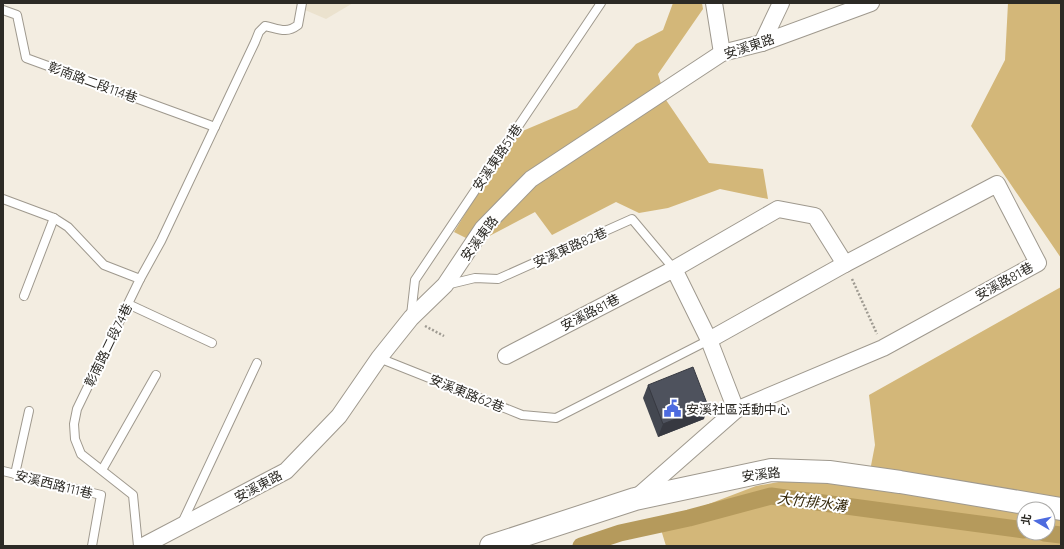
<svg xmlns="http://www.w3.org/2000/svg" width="1064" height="549" font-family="Quicksand,'Noto Sans TC',sans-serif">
<rect width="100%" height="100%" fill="#f3ede1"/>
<path fill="#ebe2ce" d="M307,3H353L326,19L305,10Z"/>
<g fill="#d3b779" fill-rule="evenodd">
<path d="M673,3H702L703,9L658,74L666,100L709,163L763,169L768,199L720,189L668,208L639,213L616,202L552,235L535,212L476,243L454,232L513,135L577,108L636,44L663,30Z"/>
<path d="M1008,3H1061V258L971,126L1005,60Z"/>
<path d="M1061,287V546H666L659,523L756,486L812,476H869L875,445L869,395ZM1024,509H1048V533H1024Z"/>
</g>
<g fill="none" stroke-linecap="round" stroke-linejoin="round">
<g stroke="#b59a5c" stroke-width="17">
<path d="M1044,533L1061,535"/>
<path d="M581,546L620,533L689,518L771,496L1024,530"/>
</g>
<defs>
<g id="lane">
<path d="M3,10L17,15L26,58L215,127"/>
<path d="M3,199L54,218L68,227L104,265L140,279L77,409L74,424L75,439L81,454L133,495L138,546"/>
<path d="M140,279L161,241L255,42L259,32L265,26C279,29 286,34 298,25L302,3"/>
<path d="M446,285L475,278L498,279L632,219L674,269"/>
<path d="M24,296L54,218"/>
<path d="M128,304L212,343"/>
<path d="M411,315L415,280L601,3"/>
<path d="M379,358L522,415L556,418L709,340"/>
<path d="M102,470L156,375"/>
<path d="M3,471L101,495L92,546"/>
<path d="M15,474L29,411"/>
<path d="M182,523L257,363"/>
</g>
<g id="street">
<path d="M714,3L722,53"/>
<path d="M762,43L781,3"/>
<path d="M674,269L778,209L815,216L845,264"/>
<path d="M506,356L674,269L709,340"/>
<path d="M636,498L736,410L883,348L1038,263L997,184L845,264L709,340L736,410"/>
<path d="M143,546L286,471L339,416L379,358L411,318L445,285L483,228L531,179L722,53L762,43L871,3"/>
</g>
<path id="secondary" d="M491,546L635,499L771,470L829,472L900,482L1061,509"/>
</defs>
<use href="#lane" stroke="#9f998e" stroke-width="10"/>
<use href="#street" stroke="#9f998e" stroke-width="18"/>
<use href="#secondary" stroke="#9f998e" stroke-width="24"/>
<g stroke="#9e9a91" stroke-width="2.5" stroke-dasharray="2 2" stroke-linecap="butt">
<path d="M852,279L877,334"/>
<path d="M425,326L444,336"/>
</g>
<use href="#lane" stroke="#fff" stroke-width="8"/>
<use href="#street" stroke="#fff" stroke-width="16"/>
<use href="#secondary" stroke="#fff" stroke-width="22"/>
</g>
<path fill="#434750" d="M648,385L704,419L658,437L643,398Z"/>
<path fill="#373941" d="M708,406L704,419L658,437L663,424Z"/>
<path fill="#4e525d" stroke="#373941" d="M693,367L708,406L663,424L648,385Z"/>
<defs>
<symbol id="civic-bare" viewBox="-9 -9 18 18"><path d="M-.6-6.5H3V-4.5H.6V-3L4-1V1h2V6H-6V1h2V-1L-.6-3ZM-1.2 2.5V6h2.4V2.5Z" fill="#4d6bdf" stroke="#fff" stroke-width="2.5" paint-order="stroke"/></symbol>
</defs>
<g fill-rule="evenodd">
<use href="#civic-bare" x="660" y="396" width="25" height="25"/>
</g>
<g text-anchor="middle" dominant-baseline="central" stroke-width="4" stroke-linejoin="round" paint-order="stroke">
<g font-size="13" fill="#2c2a25" stroke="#fff">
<text transform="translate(749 46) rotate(-18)">安溪東路</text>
<text transform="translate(93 82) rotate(20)">彰南路二段114巷</text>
<text transform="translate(497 157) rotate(-56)">安溪東路51巷</text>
<text transform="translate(479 238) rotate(-53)">安溪東路</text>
<text transform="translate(570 247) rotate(-24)">安溪東路82巷</text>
<text transform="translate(1004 281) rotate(-29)">安溪路81巷</text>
<text transform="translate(590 312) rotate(-27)">安溪路81巷</text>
<text transform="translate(108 345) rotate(-64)">彰南路二段74巷</text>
<text transform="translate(467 393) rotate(22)">安溪東路62巷</text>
<text transform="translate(761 474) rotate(-7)">安溪路</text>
<text transform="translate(54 484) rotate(14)">安溪西路111巷</text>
<text transform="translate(258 486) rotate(-28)">安溪東路</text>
</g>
<g font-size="13" fill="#2c2a25" stroke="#fff" text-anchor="start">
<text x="686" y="409">安溪社區活動中心</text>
</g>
<g font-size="14" font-style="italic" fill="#33270a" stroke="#fff">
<text transform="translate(812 502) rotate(7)">大竹排水溝</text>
</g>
</g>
<rect width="1064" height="549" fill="none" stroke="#2c2a25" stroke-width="8"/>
<g transform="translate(1036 521) rotate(279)"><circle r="19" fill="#ffffff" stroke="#abaaa8"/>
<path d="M0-3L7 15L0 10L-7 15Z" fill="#4d6bdf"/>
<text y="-6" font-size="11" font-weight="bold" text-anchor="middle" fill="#2c2a25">北</text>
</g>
</svg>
